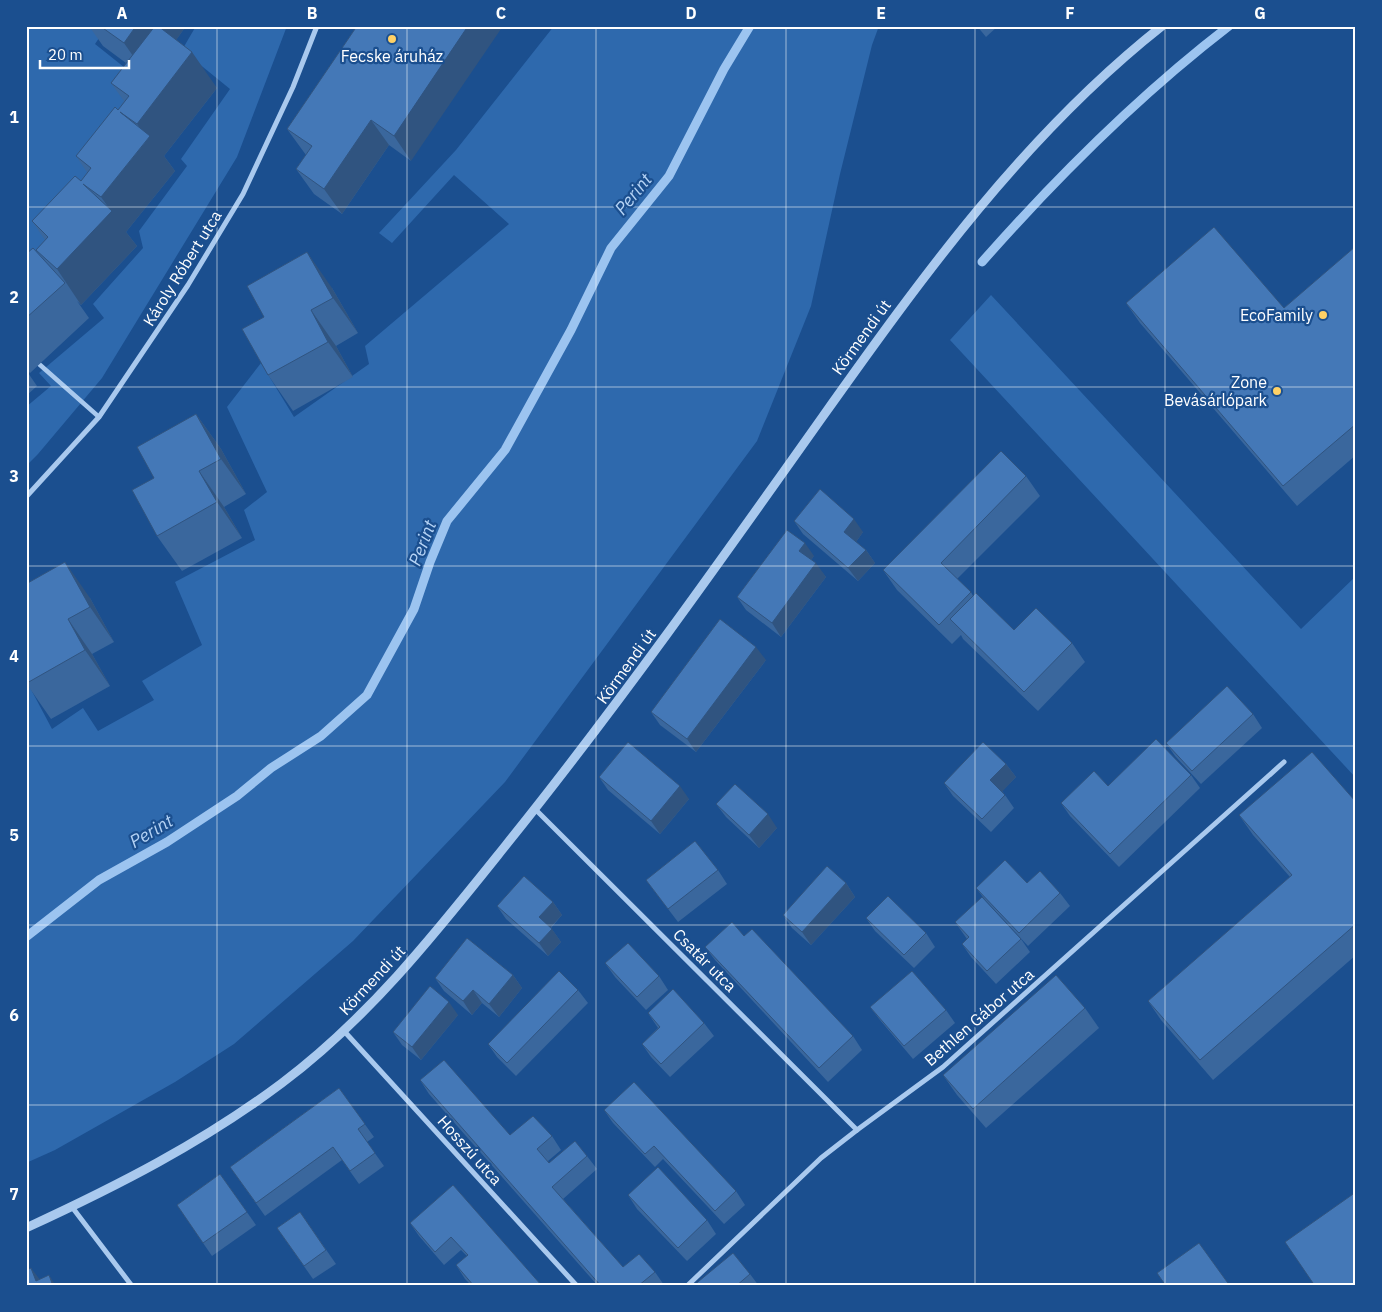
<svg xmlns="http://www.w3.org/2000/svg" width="1382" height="1312" font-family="'IBM Plex Sans',sans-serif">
<rect width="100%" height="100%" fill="#1b4f8f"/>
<g fill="#2e69ad">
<path d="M26,26H107L95,44L149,87L26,301Z"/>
<path d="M196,26H287L237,157L102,378L38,454L26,466V407L51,386L39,373L104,318L93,304L143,248L139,231L187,166L181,159L230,89L182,50Z"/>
<path d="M554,26H879L872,45L840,174L811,306L757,441L505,782L353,941L234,1044L175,1082L55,1150L26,1163V680L52,729L83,708L98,731L154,700L142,681L202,645L175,582L255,540L244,510L267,492L227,407L261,363L294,417L369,364L365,346L509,224L454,175L392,243L379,233L456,150Z"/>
<path d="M991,295L1301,629L1356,576V778L950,340Z"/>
</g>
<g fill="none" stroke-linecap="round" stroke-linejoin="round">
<g stroke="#9cc4f0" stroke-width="9">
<path d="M982,262C1057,177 1138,96 1229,26"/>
<path d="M26,937L99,880L167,842L237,796L271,768L321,736L367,695L414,609L430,562L447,521L505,450L571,330L611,248L669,176L724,69L750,26"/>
</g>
<path stroke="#a9c9ee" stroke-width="4.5" d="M39,364L99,417"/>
<g stroke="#a9c9ee" stroke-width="5">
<path d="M26,497L99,417L188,285L243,194L293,87L317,26"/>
<path d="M535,809L857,1130"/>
<path d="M344,1031L577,1286"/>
<path d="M72,1207L132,1286"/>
<path d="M687,1286L821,1158L857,1130L943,1067L1284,762"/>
</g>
<path stroke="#a9c9ee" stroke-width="9" d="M26,1228C117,1186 202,1143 282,1083C370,1017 438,930 506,845C617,707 719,563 821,419C922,277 1024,135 1162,26"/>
</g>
<g fill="#3a679d">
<path d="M89,26H186L176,40L217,88L164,156L175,171L126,232L137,246L81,305L77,301L89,318L30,373L26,369V254L41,257L36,250L45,240L32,221L81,181L87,172L76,156L118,110L124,101L111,83L126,63L103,46Z"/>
<path d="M357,26L411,161L389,145L342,214L314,194L296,169L306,155L287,129Z"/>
<path d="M977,26H998L986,37Z"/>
<path d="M1356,246V455L1297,506L1140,323L1126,303L1284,308Z"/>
<path d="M332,288L358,333L336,346L353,377L293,411L268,375L242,329Z"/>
<path d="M26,370L37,386L26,396Z"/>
<path d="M196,414L221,449L246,494L224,507L242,538L182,571L157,536L154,478Z"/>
<path d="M1026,476L1040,496L957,579L971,592L973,596L1014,630L1072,643L1085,662L1038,711L963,639L961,635L952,644L897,590L883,570Z"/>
<path d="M794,521L863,532L856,542L866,550L875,563L858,581L803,534Z"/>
<path d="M814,556L811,560L826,577L781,637L746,610L737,597Z"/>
<path d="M26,584L90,598L114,642L92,654L110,686L51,719L26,683Z"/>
<path d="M766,660L696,752L660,725L651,712Z"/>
<path d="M1253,714L1262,728L1201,784L1175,756L1166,743Z"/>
<path d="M1006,764L1016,777L1002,791L1005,795L1014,808L991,832L953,796L944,783Z"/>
<path d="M1191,775L1200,788L1119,867L1070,816L1061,803L1108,786Z"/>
<path d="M599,777L689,799L660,834L608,790Z"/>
<path d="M1356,802V955L1213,1080L1161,1020L1148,1001L1290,877L1253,835L1239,815Z"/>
<path d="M716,804L777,828L759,848L726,817Z"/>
<path d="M718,870L727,884L678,922L646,880Z"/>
<path d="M846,883L855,897L811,945L792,928L783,915Z"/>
<path d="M1027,883L1060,893L1070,906L1028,946L986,901L976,888Z"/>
<path d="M553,902L562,915L551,928L561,942L548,956L506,919L497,906Z"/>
<path d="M866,918L926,933L935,947L914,968L875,931Z"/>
<path d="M955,922L1021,939L1030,952L996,984L971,957L962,944L967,939Z"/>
<path d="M744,936L853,1036L862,1050L828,1082L715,960L705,947Z"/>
<path d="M605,963L659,976L668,990L646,1010L615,977Z"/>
<path d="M513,975L522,988L499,1017L482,1003L472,1015L444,991L435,978Z"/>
<path d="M578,990L588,1003L516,1076L497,1057L488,1044Z"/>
<path d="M870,1007L946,1010L955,1023L913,1059L880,1020Z"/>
<path d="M1085,1008L1099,1028L986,1128L957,1095L943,1075Z"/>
<path d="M648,1013L704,1023L714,1036L670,1077L651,1057L642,1044L658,1028Z"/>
<path d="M458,1015L421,1060L402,1045L393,1032Z"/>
<path d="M420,1080L510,1135L552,1136L561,1150L548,1161L549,1163L587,1156L597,1169L563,1199L623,1267L655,1272L664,1285L663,1286H598L429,1094Z"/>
<path d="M339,1088L374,1137L367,1142L384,1166L359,1184L342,1160L265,1216L230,1167Z"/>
<path d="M604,1110L736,1191L745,1205L724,1224L663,1159L655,1167L613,1123Z"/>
<path d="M220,1174L256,1225L212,1256L177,1205Z"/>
<path d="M453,1185L542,1286H472L465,1279L456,1265L467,1256L461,1250L444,1265L419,1236L410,1223Z"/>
<path d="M628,1195L707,1220L716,1234L687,1261L637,1209Z"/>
<path d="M300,1212L336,1264L313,1279L277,1228Z"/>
<path d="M750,1274L759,1286H693Z"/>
</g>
<g fill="#305480">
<path d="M136,26H186L149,79L124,43Z"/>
<path d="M468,26H503L411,161L394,136Z"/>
<path d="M192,52L217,88L164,156L175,171L126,232L137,246L81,305L57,269L111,211L101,197L148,139L137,124Z"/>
<path d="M371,120L389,145L342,214L324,189Z"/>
<path d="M307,252L332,288L358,333L333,298Z"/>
<path d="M311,310L336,346L353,377L328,342Z"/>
<path d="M196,414L221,449L246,494L221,459Z"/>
<path d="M199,471L224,507L242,538L217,502Z"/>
<path d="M854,519L863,532L854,545L844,532Z"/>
<path d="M805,543L814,556L808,564L799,551Z"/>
<path d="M866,550L875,563L858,581L848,568Z"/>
<path d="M65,562L90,598L114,642L90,607Z"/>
<path d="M816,563L826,577L781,637L772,623Z"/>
<path d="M68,619L92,654L110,686L85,650Z"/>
<path d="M756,647L766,660L696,752L687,739Z"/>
<path d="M1006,764L1016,777L1000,794L990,780Z"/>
<path d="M680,786L689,799L660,834L651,821Z"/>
<path d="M768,814L777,828L759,848L749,835Z"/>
<path d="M846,883L855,897L811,945L802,932Z"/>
<path d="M553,902L562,915L548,930L539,917Z"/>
<path d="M552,929L561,942L548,956L539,943Z"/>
<path d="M513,975L522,988L499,1017L489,1004Z"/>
<path d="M473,990L482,1003L472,1015L463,1001Z"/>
<path d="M449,1002L458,1015L421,1060L412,1047Z"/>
<path d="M31,1268L41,1281H36Z"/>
<path d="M49,1275L56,1286H53Z"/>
</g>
<g fill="#4478b7" stroke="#305480">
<path d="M100,26H136L124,43Z"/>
<path d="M155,26H158L192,52L137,124L120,112L150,136L101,197L83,184L112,211L57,269L36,250L48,237L32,221L75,176L81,181L91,168L76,156L115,107L118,110L129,96L111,83Z"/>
<path d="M357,26H468L394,136L371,120L324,189L296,169L312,146L287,129Z"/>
<path d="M1214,227L1284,308L1356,246V424L1283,486L1126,303Z"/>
<path d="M33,248L65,283L26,318V254Z"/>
<path d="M307,252L333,298L311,310L328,342L268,375L242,329L264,317L247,286Z"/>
<path d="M196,414L221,459L199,471L217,502L157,536L132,490L154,478L137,447Z"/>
<path d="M1001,451L1026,476L941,563L971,592L939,625L883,570Z"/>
<path d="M820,489L854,519L844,532L866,550L848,568L794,521Z"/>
<path d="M787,530L805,543L799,551L816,563L772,623L737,597Z"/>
<path d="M65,562L90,607L68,619L85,650L27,683L26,584Z"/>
<path d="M976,593L1014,630L1036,608L1072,643L1024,692L950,619Z"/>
<path d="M720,619L756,647L687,739L651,712Z"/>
<path d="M1227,686L1253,714L1192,771L1166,743Z"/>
<path d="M1156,739L1191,775L1110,854L1061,803L1094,771L1108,786Z"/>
<path d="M628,742L680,786L651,821L599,777Z"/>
<path d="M983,742L1006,764L990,780L1005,795L982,819L944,783Z"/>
<path d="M1312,752L1356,802V924L1200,1060L1148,1001L1292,875L1239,815Z"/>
<path d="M735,784L768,814L749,835L716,804Z"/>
<path d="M695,841L718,870L668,909L646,880Z"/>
<path d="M1005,860L1027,883L1040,871L1060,893L1019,933L976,888Z"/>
<path d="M827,866L846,883L802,932L783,915Z"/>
<path d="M524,876L553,902L539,917L552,929L539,943L497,906Z"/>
<path d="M888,896L926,933L904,955L866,918Z"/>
<path d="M982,897L1021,939L987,971L962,944L969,937L955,922Z"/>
<path d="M732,922L744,936L752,929L853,1036L819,1068L705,947Z"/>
<path d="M467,938L513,975L489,1004L473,990L463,1001L435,978Z"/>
<path d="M628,943L659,976L637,997L605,963Z"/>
<path d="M559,971L578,990L507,1063L488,1044Z"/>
<path d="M912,971L946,1010L904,1046L870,1007Z"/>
<path d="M1056,975L1085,1008L973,1109L943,1075Z"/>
<path d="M430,986L449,1002L412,1047L393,1032Z"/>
<path d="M673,989L704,1023L661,1064L642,1044L660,1027L648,1013Z"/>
<path d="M444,1060L510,1135L533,1116L552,1136L537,1149L549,1163L575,1141L587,1156L552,1187L623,1267L639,1254L655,1272L638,1286H601L420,1080Z"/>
<path d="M634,1082L736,1191L715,1211L654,1146L645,1154L604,1110Z"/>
<path d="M339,1088L365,1124L358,1129L375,1153L350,1171L333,1147L256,1203L230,1167Z"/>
<path d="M658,1167L707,1220L678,1248L628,1195Z"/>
<path d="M220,1174L247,1212L203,1243L177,1205Z"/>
<path d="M453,1185L542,1286H499L498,1284L496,1286H474L456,1265L468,1255L451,1237L435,1252L410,1223Z"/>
<path d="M1356,1192V1286H1315L1285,1242Z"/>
<path d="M300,1212L326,1250L304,1266L277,1228Z"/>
<path d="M1199,1243L1230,1286H1166L1157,1273Z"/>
<path d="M733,1253L750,1274L736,1286H693Z"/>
<path d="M31,1268L36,1281L49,1275L53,1286H26V1270Z"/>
</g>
<path fill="none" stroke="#fff" stroke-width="1" stroke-opacity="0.55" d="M217,26V1286M407,26V1286M596,26V1286M786,26V1286M975,26V1286M1165,26V1286M26,207H1356M26,387H1356M26,566H1356M26,746H1356M26,925H1356M26,1105H1356"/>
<g fill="#ffd166" stroke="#1b4f8f" stroke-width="2">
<circle cx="392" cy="39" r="5"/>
<circle cx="1323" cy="315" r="5"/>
<circle cx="1277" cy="391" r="5"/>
</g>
<g text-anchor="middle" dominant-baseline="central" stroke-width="4.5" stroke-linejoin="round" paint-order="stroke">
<g font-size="16" fill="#fff" stroke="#1b4f8f" text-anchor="end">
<text x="392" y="56" text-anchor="middle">Fecske áruház</text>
<text x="1313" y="315">EcoFamily</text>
<text x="1267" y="382">Zone<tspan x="1267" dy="18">Bevásárlópark</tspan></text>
</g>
<g font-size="16" fill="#fff" stroke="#1b4f8f">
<text transform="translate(182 268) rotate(-58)">Károly Róbert utca</text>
<text transform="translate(861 337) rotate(-54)">Körmendi út</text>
<text transform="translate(626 666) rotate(-54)">Körmendi út</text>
<text transform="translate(705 960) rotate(45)">Csatár utca</text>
<text transform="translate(372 980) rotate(-47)">Körmendi út</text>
<text transform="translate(979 1017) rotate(-41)">Bethlen Gábor utca</text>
<text transform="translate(470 1150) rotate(48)">Hosszú utca</text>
</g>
<g font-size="18" font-style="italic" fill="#b5d3f5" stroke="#1b4f8f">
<text transform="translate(633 194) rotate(-51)">Perint</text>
<text transform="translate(422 543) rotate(-69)">Perint</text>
<text transform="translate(151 831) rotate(-31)">Perint</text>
</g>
</g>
<rect width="1382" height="1312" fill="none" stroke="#1b4f8f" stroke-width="55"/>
<path d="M40 60v8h89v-8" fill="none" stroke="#ffffff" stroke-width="2.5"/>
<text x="48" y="60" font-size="15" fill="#ffffff" stroke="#1b4f8f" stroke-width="4" paint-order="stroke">20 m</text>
<rect x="28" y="28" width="1326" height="1256" fill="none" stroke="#fff" stroke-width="2"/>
<g font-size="16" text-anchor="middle" font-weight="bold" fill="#fff">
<text x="122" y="19">A</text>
<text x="312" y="19">B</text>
<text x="501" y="19">C</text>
<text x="691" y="19">D</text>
<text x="881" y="19">E</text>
<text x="1070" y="19">F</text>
<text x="1260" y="19">G</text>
<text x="14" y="123">1</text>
<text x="14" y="303">2</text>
<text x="14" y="482">3</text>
<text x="14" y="662">4</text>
<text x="14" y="841">5</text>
<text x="14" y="1021">6</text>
<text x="14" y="1200">7</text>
</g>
</svg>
